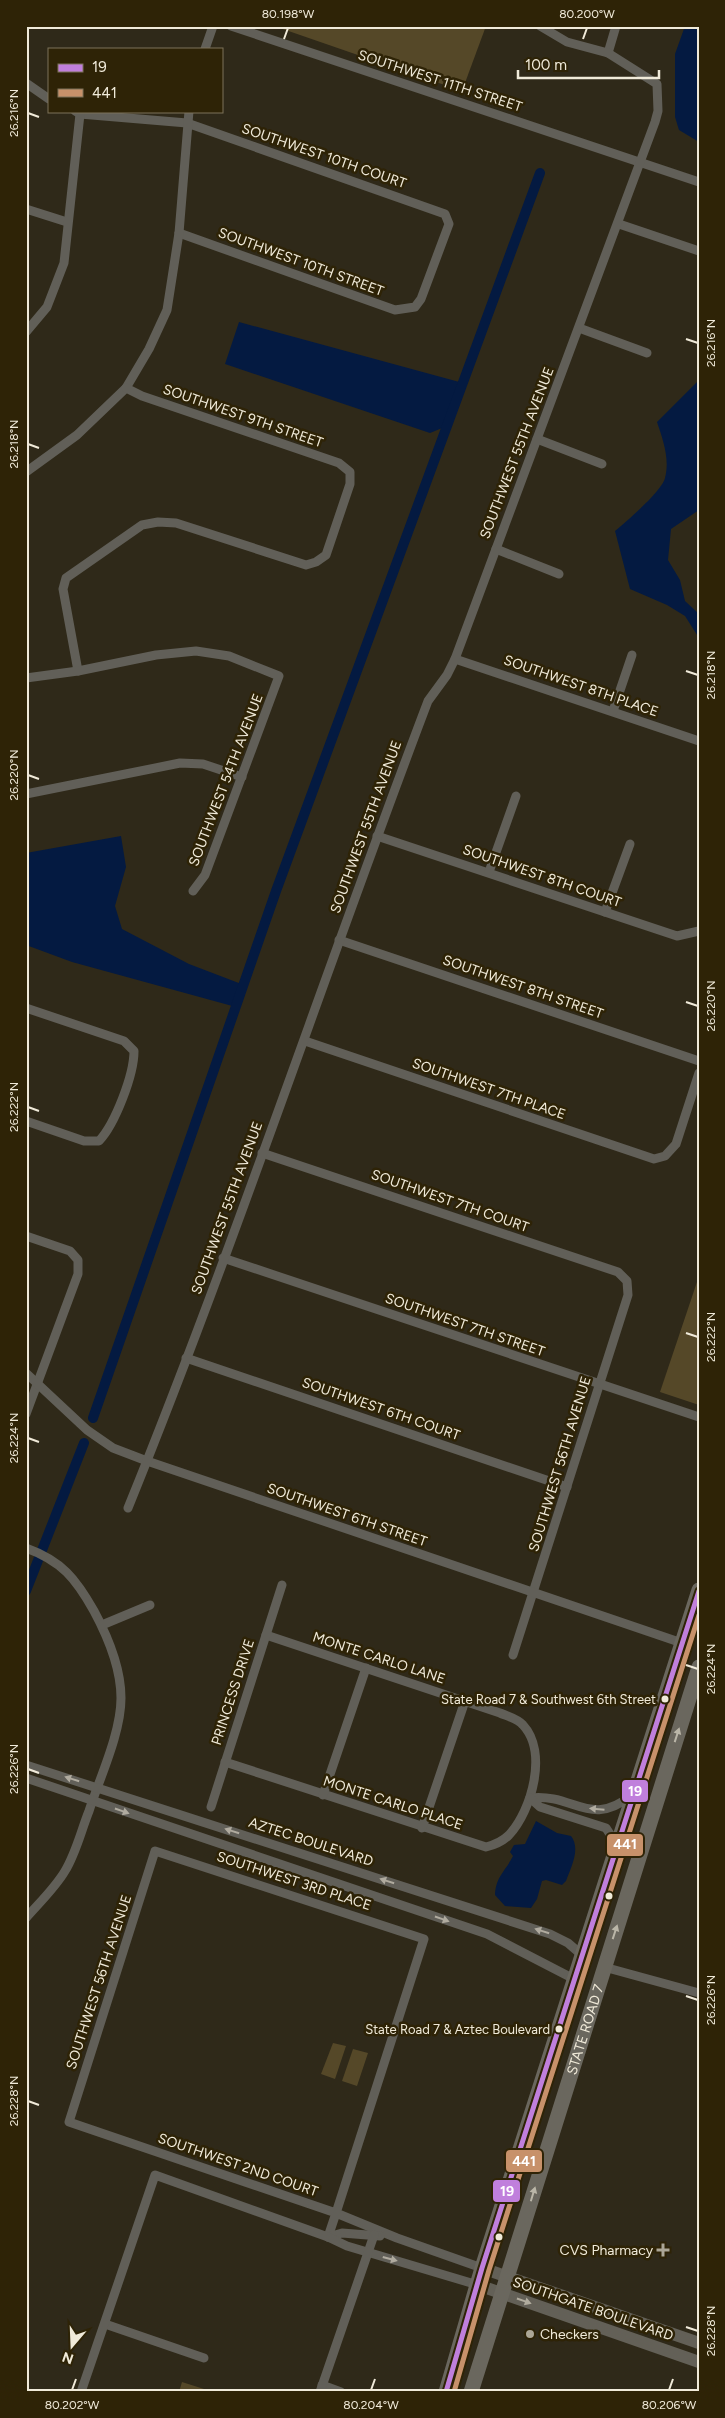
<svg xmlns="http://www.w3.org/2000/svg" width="725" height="2418" font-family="Figtree,sans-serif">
<rect width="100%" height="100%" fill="#2f2919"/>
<g fill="#554828">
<path d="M274,26H486L462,91Z"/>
<path d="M699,1276V1405L660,1392Z"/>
<path d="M333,2043L346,2046L335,2079L321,2074Z"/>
<path d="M353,2049L368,2053L357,2086L342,2081Z"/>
<path d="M182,2382L204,2389L203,2392H179Z"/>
</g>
<g fill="#041a41">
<path d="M685,26H699V142L679,130L675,117V54Z"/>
<path d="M239,322L463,383L447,426L430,433L225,364Z"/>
<path d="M699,380V510L671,529L668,560L680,580L685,601L699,614V638L685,616L667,605L630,589L615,531C626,522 662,491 665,478C670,459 663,440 657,422Z"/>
<path d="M121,836L126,867L115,906L122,929L189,964L244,985L236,1007L72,962L26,945V853Z"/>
<path d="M536,1821L557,1833L571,1836C581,1849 571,1867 566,1881L562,1885L546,1880L542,1881L537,1899L531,1908L505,1906L495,1895C496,1876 505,1872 513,1856L510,1852L514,1845L525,1844Z"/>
</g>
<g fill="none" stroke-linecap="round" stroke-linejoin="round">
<g stroke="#041a41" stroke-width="10">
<path d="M93,1418L276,891L540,173"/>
<path d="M26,1591L84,1443"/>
</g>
<g stroke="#615f58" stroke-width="9">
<path d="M231,26L699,182"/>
<path d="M205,49L213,26"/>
<path d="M608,53L616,26"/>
<path d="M26,83L49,99"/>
<path d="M75,111L80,114L187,123L445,214L449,224L421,299L415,307L395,310L179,233"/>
<path d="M26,209L67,222"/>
<path d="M619,224L699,251"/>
<path d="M579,328L647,353"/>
<path d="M26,332L47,307L64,263L80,114"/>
<path d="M537,439L602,464"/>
<path d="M26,472L77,435L126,388L149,349L167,310L179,233L189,111"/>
<path d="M496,549L559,574"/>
<path d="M455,659L699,741"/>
<path d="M78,671L63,589L66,578L142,525L158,522L176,523L306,565L316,562L326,555L350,484V472L339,463L142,396L126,388"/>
<path d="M26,678L78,671L156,655L196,651L229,656L279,676L205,875L193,891"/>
<path d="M613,711L632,655"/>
<path d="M26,794L180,763L203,764L242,777"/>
<path d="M377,836L677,936L699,931"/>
<path d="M489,872L516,796"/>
<path d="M605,912L630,844"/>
<path d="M339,940L699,1061"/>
<path d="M26,1008L124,1041L134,1051C134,1075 115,1124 99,1141H84L26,1121"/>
<path d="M305,1041L654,1159L665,1156L676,1144L699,1073"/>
<path d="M262,1153L618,1272L627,1281L628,1295L513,1655"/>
<path d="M26,1236L70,1251L78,1260V1274L26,1414"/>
<path d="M223,1258L699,1417"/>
<path d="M186,1358L567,1487"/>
<path d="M26,1373L87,1430L113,1448L147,1461L682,1643"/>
<path d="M128,1508C236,1242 326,969 428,701L447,675L455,659L655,122L658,111L657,84L608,53L567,42L540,26"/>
<path d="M26,1548C62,1561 76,1579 94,1611C108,1637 121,1668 121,1698C121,1733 100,1777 89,1811C81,1831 76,1853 65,1871C55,1888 39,1903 26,1918"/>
<path d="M102,1625L150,1605"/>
<path d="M225,1762L486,1847C494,1845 503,1841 509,1835C532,1810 548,1752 523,1725C518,1719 507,1716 500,1713L266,1635"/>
<path d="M26,1765L550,1934L568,1943L583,1956"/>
<path d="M26,1778L487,1934L574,1979"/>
<path d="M323,1795L366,1668"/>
<path d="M530,1798C575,1793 589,1829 632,1795"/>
<path d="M530,1798L540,1807L606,1828L617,1845"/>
<path d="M211,1807L282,1585"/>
<path d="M422,1828L465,1701"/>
<path d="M604,1967L699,1993"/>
<path d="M328,2237L336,2213L424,1939L155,1851L69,2122L336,2213L397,2238L482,2268"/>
<path d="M328,2237L342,2233L380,2236"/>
<path d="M105,2324L204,2358"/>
<path d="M322,2385L341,2392"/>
<path d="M81,2392L155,2175L328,2237L347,2246L478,2285"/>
<path d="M320,2392L374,2235"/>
</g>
<g stroke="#636057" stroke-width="12">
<path d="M482,2268L699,2343"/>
<path d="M478,2285L699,2362"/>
</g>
<g stroke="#6a675e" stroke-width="15">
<path d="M446,2392L482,2268L699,1590"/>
<path id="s1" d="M471,2392L699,1667"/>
</g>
<defs>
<path id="bus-1" d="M446,2392L482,2268L699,1591"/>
<path id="bus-2" d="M454,2392L489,2270L699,1615"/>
</defs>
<use href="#bus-1" stroke="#2e2306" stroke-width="9"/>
<use href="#bus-2" stroke="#2e2306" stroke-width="9"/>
<use href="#bus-1" stroke="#c07fdc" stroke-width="5"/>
<use href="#bus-2" stroke="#c7916a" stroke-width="5"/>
</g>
<defs><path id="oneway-solid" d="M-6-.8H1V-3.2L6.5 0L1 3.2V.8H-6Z" transform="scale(1.25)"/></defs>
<g fill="#bab6a8">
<use href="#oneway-solid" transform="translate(677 1735) rotate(-72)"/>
<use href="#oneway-solid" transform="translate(615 1932) rotate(-72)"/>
<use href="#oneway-solid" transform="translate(533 2194) rotate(-73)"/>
</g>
<g fill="#b0ab9f">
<use href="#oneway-solid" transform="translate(72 1779) rotate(-163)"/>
<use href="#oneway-solid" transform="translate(597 1809) rotate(-175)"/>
<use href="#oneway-solid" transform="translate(122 1811) rotate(19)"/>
<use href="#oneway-solid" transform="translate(232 1831) rotate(-162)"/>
<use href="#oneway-solid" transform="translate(387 1881) rotate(-162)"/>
<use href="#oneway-solid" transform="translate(442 1919) rotate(19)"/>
<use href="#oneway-solid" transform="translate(542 1931) rotate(-162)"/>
<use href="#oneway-solid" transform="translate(390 2259) rotate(15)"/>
</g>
<use fill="#b1ac9e" href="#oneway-solid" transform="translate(524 2301) rotate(19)"/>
<path fill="none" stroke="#f0ead9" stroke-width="2" d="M284,39L288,28M583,39L587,28M28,113L39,117M686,339L698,343M28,444L39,448M686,671L698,675M28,775L39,779M686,1002L698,1006M28,1107L39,1111M686,1333L698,1337M28,1438L39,1442M686,1665L698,1669M28,1769L39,1773M686,1996L698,2000M28,2101L39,2105M686,2327L698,2331M72,2390L76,2379M371,2390L375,2379M669,2390L673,2379"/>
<g fill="#f0ead9" stroke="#2e2306" stroke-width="2">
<circle cx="665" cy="1699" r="4.5"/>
<circle cx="609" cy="1896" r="4.5"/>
<circle cx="559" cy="2029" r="4.5"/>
<circle cx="499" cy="2237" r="4.5"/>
</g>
<g fill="#aca696" stroke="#2e2306" stroke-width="2">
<path d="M660.5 2242.5h5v5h5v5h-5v5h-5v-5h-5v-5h5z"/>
<circle cx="530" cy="2334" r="5"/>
</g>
<g text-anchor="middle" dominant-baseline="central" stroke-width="5" stroke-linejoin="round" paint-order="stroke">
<g font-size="13" fill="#f0ead9" stroke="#2e2306" text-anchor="end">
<text x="656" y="1699">State Road 7 &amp; Southwest 6th Street</text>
<text x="550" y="2029">State Road 7 &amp; Aztec Boulevard</text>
</g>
<g font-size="14" fill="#f0ead9" stroke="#2e2306">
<text transform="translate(440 81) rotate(18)">SOUTHWEST 11TH STREET</text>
<text transform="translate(324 156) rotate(19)">SOUTHWEST 10TH COURT</text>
<text transform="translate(301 262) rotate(20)">SOUTHWEST 10TH STREET</text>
<text transform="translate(243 416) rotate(19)">SOUTHWEST 9TH STREET</text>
<text transform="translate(517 453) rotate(-69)">SOUTHWEST 55TH AVENUE</text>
<text transform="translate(581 686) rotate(19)">SOUTHWEST 8TH PLACE</text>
<text transform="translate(226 780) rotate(-69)">SOUTHWEST 54TH AVENUE</text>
<text transform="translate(366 827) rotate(-70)">SOUTHWEST 55TH AVENUE</text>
<text transform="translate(542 876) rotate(19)">SOUTHWEST 8TH COURT</text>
<text transform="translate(523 987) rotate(19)">SOUTHWEST 8TH STREET</text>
<text transform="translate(489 1089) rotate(19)">SOUTHWEST 7TH PLACE</text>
<text transform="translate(450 1201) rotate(19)">SOUTHWEST 7TH COURT</text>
<text transform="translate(227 1208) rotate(-70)">SOUTHWEST 55TH AVENUE</text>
<text transform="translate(465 1325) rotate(19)">SOUTHWEST 7TH STREET</text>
<text transform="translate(381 1409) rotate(19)">SOUTHWEST 6TH COURT</text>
<text transform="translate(560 1464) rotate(-73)">SOUTHWEST 56TH AVENUE</text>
<text transform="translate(347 1515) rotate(19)">SOUTHWEST 6TH STREET</text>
<text transform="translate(379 1658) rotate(18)">MONTE CARLO LANE</text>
<text transform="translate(233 1692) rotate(-72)">PRINCESS DRIVE</text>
<text transform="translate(393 1803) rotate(18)">MONTE CARLO PLACE</text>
<text transform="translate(311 1842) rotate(18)">AZTEC BOULEVARD</text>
<text transform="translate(294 1881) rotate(18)">SOUTHWEST 3RD PLACE</text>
<text transform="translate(99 1982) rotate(-72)">SOUTHWEST 56TH AVENUE</text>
<text stroke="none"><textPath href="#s1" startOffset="380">STATE ROAD 7</textPath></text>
<text transform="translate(238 2165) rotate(19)">SOUTHWEST 2ND COURT</text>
<text transform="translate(593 2309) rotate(19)">SOUTHGATE BOULEVARD</text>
</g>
<g font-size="14" fill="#f0ead9" stroke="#2e2306" text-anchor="end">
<text x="653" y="2250">CVS Pharmacy</text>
<text x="540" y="2334" text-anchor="start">Checkers</text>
</g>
</g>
<g stroke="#2e2306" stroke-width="2">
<rect x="621" y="1779" width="28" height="24" rx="5" fill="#c07fdc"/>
<rect x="606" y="1833" width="38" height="24" rx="5" fill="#c7916a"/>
<rect x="505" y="2149" width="38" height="24" rx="5" fill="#c7916a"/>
<rect x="492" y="2179" width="29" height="24" rx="5" fill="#c07fdc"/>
</g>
<g font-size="14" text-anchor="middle" font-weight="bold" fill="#fff">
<text x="635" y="1796">19</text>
<text x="625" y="1849">441</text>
<text x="524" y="2166">441</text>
<text x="507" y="2196">19</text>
</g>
<rect width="725" height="2418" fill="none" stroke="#2e2306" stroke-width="55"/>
<rect x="48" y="48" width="175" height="65" fill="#2e2306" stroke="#7c735a"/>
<rect x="58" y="64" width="25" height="8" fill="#c07fdc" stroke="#7c735a"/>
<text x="92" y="72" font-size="15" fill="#f0ead9">19</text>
<rect x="58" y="89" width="25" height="8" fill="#c7916a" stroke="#7c735a"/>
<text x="92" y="98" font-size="15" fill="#f0ead9">441</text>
<g transform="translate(72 2346) rotate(199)" stroke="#2e2306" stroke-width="4" paint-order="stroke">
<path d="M0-4L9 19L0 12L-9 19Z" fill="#f0ead9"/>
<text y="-8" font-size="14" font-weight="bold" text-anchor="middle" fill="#f0ead9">N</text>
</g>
<path d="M518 70v8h141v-8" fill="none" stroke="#f0ead9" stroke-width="2.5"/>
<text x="525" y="70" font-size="15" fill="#f0ead9" stroke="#2e2306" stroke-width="4" paint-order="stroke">100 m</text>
<rect x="28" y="28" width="670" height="2362" fill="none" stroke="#f0ead9" stroke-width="2"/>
<g font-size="12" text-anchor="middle" fill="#f0ead9">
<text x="288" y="18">80.198°W</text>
<text x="587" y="18">80.200°W</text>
<text transform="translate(14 113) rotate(-90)" y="4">26.216°N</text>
<text transform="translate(711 343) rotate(-90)" y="4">26.216°N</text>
<text transform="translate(14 444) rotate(-90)" y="4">26.218°N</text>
<text transform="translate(711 675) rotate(-90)" y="4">26.218°N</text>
<text transform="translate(14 775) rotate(-90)" y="4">26.220°N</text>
<text transform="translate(711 1006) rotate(-90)" y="4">26.220°N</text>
<text transform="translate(14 1107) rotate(-90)" y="4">26.222°N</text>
<text transform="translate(711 1337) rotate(-90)" y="4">26.222°N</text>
<text transform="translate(14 1438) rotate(-90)" y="4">26.224°N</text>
<text transform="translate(711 1669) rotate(-90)" y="4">26.224°N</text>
<text transform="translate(14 1769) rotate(-90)" y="4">26.226°N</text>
<text transform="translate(711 2000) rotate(-90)" y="4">26.226°N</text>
<text transform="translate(14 2101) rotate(-90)" y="4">26.228°N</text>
<text transform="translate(711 2331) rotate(-90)" y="4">26.228°N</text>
<text x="72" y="2409">80.202°W</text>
<text x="371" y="2409">80.204°W</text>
<text x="669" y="2409">80.206°W</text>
</g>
</svg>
